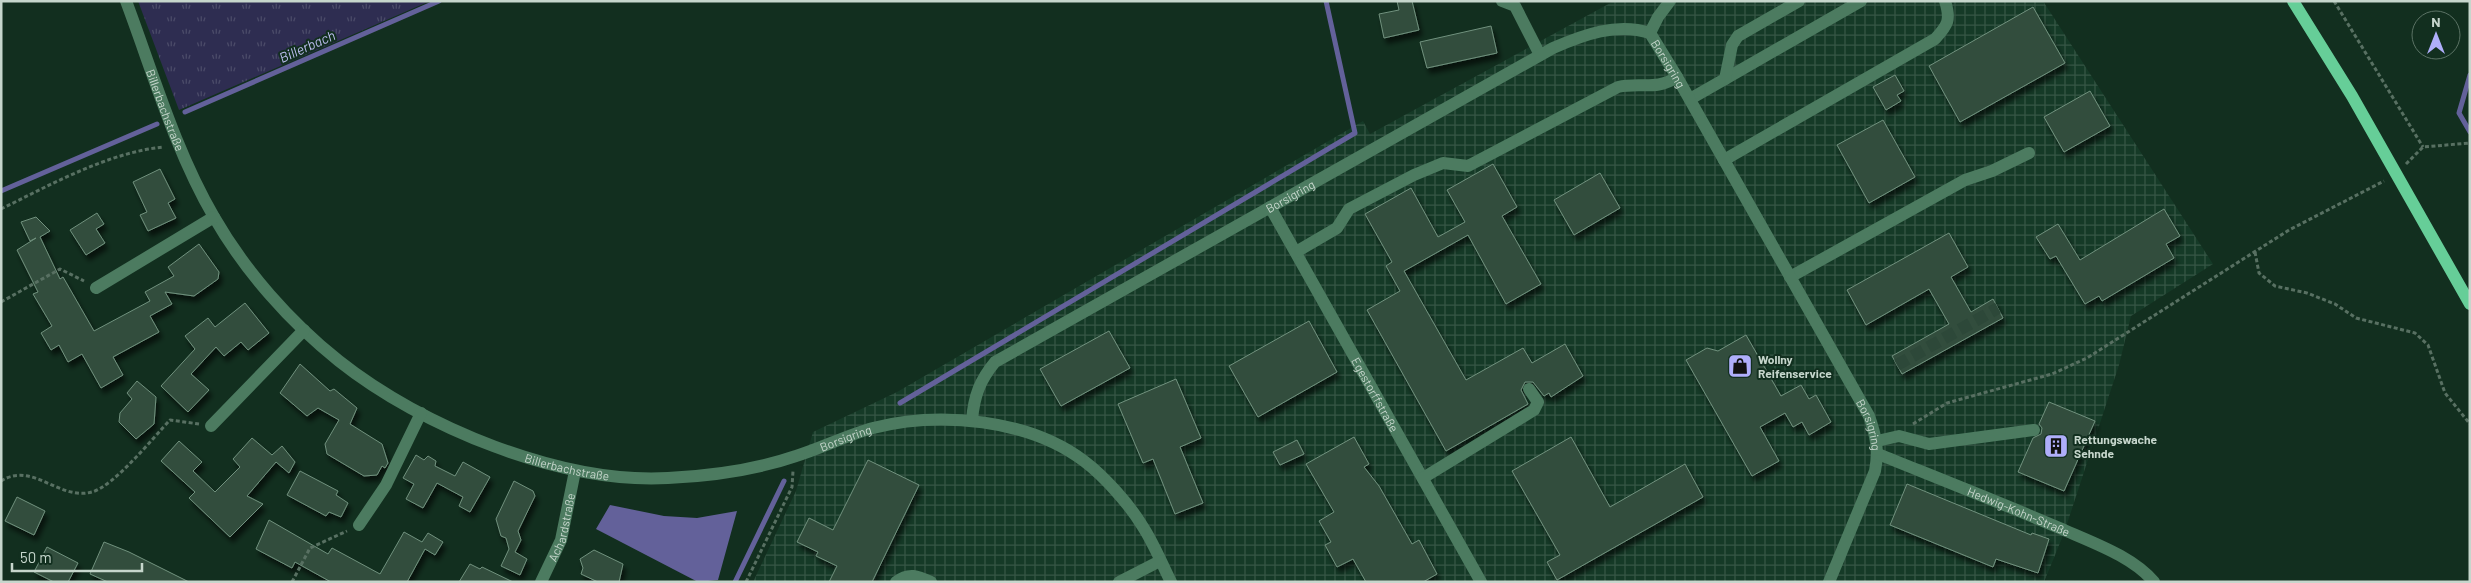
<svg xmlns="http://www.w3.org/2000/svg" width="2471" height="583" font-family="Barlow,sans-serif">
<defs>
<pattern id="industrial-grid" width="8" height="8" patternUnits="userSpaceOnUse" patternTransform="scale(1.25)"><rect width="8" height="8" fill="#153a27"/><path d="M0 4h8M4 0v8" fill="none" stroke="#365645"/></pattern>
<pattern id="grass-tufts" width="24" height="20" patternUnits="userSpaceOnUse" patternTransform="scale(1.25)"><rect width="24" height="20" fill="#2e2d51"/><path d="M3 7l-1-3M5 7V3M7 7l1-3M15 17l-1-3M17 17v-4M19 17l1-3" fill="none" stroke="#4b4b69"/></pattern>
<filter id="shadow"><feDropShadow dx="3" dy="5.5" stdDeviation="2.5" flood-color="#0009"/></filter>
</defs>
<rect width="100%" height="100%" fill="#122f1f"/>
<path fill="url(#industrial-grid)" d="M1614,1H2043L2213,264L2131,316L2119,365L2064,533L2044,582H753L796,491L813,432L897,392L1363,121L1370,134Z"/>
<path fill="url(#grass-tufts)" d="M138,1H430L179,110Z"/>
<path fill="#63619a" d="M610,505L664,516L697,518L737,511L718,580L698,582L596,529Z"/>
<g fill="none" stroke-linecap="round" stroke-linejoin="round">
<g stroke="#63619a" stroke-width="5">
<path d="M2470,75L2459,113L2470,132"/>
<path d="M185,112L439,1"/>
<path d="M1,191L157,124"/>
<path d="M900,403L1355,133L1326,1"/>
<path d="M735,582L784,481"/>
</g>
</g>
<g fill="#304d3c" stroke="#71917e" filter="url(#shadow)">
<path d="M1397,1H1412L1419,30L1384,38L1379,14L1399,10Z"/>
<path d="M2033,7L2065,63L1960,122L1929,66Z"/>
<path d="M1491,26L1497,53L1427,68L1420,42Z"/>
<path d="M1895,75L1904,91L1897,95L1901,101L1886,110L1873,87Z"/>
<path d="M2090,91L2110,126L2064,152L2044,117Z"/>
<path d="M1883,120L1915,177L1869,203L1837,145Z"/>
<path d="M1493,164L1517,207L1502,216L1541,284L1506,304L1468,235L1404,271L1466,380L1523,348L1532,363L1565,344L1583,376L1551,397L1549,393L1544,396L1533,382H1525L1521,390L1528,404L1446,451L1367,310L1400,291L1386,266L1392,262L1365,214L1411,188L1438,237L1465,222L1447,190Z"/>
<path d="M160,169L175,199L168,203L176,218L148,231L140,215L147,212L133,182Z"/>
<path d="M1600,173L1620,208L1574,235L1554,200Z"/>
<path d="M2164,209L2180,236L2166,244L2174,258L2102,301L2099,296L2085,304L2056,256L2050,259L2036,237L2058,224L2080,260Z"/>
<path d="M97,213L104,224L96,229L105,243L86,255L70,230Z"/>
<path d="M36,217L50,231L40,237L60,279L63,277L94,331L150,301L145,292L174,276L168,267L199,244L219,272L218,279L194,296L165,292L172,304L150,316L159,332L113,357L123,375L101,388L82,354L68,362L59,345L51,350L41,333L52,326L33,294L38,292L17,250L36,238L30,241L21,222Z"/>
<path d="M1949,233L1968,267L1951,277L1971,312L1993,299L2003,318L1902,374L1892,356L1949,324L1929,289L1866,325L1847,290Z"/>
<path d="M245,303L269,333L248,350L241,342L224,356L216,347L191,374L209,390L188,412L161,386L195,349L185,336L208,318L215,327Z"/>
<path d="M1309,321L1337,372L1258,417L1229,366Z"/>
<path d="M1109,331L1130,368L1061,406L1040,369Z"/>
<path d="M1746,335L1781,396L1801,385L1809,399L1816,395L1831,422L1809,435L1802,422L1793,427L1785,413L1760,427L1779,461L1752,476L1686,360L1707,348L1718,351Z"/>
<path d="M300,364L330,391L334,389L357,408L350,424L382,444L388,463L385,468L382,466L377,475L364,476L327,454L325,444L339,420L318,408L307,416L280,393Z"/>
<path d="M1176,379L1201,438L1180,447L1203,503L1175,514L1153,459L1143,463L1118,404Z"/>
<path d="M137,381L156,397L154,424L136,439L119,422L120,413L132,399L127,393Z"/>
<path d="M2049,402L2095,421L2064,491L2018,472L2033,438L2041,434L2042,428L2039,424Z"/>
<path d="M1354,437L1369,464L1364,467L1379,486L1412,544L1419,540L1437,574L1423,582H1366L1353,559L1337,567L1325,545L1331,542L1319,521L1334,512L1306,464Z"/>
<path d="M1571,437L1610,507L1685,464L1703,497L1557,580L1547,562L1560,555L1512,471Z"/>
<path d="M252,438L272,455L282,446L295,462L289,473L276,462L247,496L263,504L230,537L189,498L195,492L161,461L179,441L202,462L193,471L215,492L240,467L233,459Z"/>
<path d="M1297,440L1304,454L1280,465L1273,452Z"/>
<path d="M416,455L424,460L428,456L436,461L435,466L455,476L463,462L490,477L470,512L459,506L463,497L437,483L423,508L406,499L414,484L403,478Z"/>
<path d="M868,460L919,485L872,582H829L837,566L816,556L818,552L797,542L809,518L833,530Z"/>
<path d="M300,471L338,491L336,495L348,503L341,517L329,512L326,516L287,495Z"/>
<path d="M514,481L533,491L535,496L518,531L521,540L515,552L527,559L520,575L501,566L509,549L506,538L501,536L496,519Z"/>
<path d="M1907,484L2031,535L2032,533L2049,539L2038,573L1996,559L1993,567L1890,525Z"/>
<path d="M17,497L45,511L34,535L5,521Z"/>
<path d="M269,520L328,554L332,548L380,574L404,532L422,542L428,533L443,542L435,555L425,549L407,582H331L295,562L292,568L256,549Z"/>
<path d="M104,542L129,552L189,582H108L90,574Z"/>
<path d="M47,547L78,563L68,582H54L34,572Z"/>
<path d="M594,550L623,564L619,582H598L581,574L583,568L580,559Z"/>
<path d="M470,564L480,569L482,567L513,582H459Z"/>
</g>
<g fill="none" stroke-linecap="round" stroke-linejoin="round">
<path stroke="#2d4839" stroke-width="12" stroke-dasharray="12 6" stroke-linecap="butt" d="M1897,365L1998,308"/>
<g stroke="#587062" stroke-width="3" stroke-dasharray="4 2.5" stroke-linecap="butt">
<path d="M2334,1L2423,147"/>
<path d="M2406,164L2423,147L2470,143"/>
<path d="M1,209C50,185 109,152 164,147"/>
<path d="M2255,252L2259,273L2275,286L2307,293L2335,304L2356,318L2415,333L2428,345L2445,393L2470,424"/>
<path d="M1,302L60,269L84,281"/>
<path d="M1913,424L1947,403L2052,374L2087,358L2289,230L2384,181"/>
<path d="M1,481C33,461 59,501 92,492C114,486 153,438 170,420L199,424"/>
<path d="M292,582L310,548L347,531"/>
<path d="M746,582L792,487L793,471"/>
</g>
<g stroke="#4c7b60" stroke-width="12">
<path id="s1" d="M126,1C153,73 175,150 214,217C245,271 290,322 339,361C422,427 561,484 668,478C711,476 755,470 796,456C822,448 847,435 873,428C939,411 1029,419 1084,461C1104,476 1130,505 1143,527C1154,544 1162,564 1171,582"/>
<path d="M1502,1L1515,6L1540,55"/>
<path d="M1650,33L1658,17L1670,1"/>
<path d="M1725,79L1861,1"/>
<path d="M1690,99L1725,79L1732,45L1738,36L1799,1"/>
<path d="M1724,160L1935,39C1948,25 1951,20 1945,1"/>
<path id="s2" d="M1270,207L1481,582"/>
<path d="M1296,252L1337,228L1349,209L1414,175L1443,163L1468,166L1618,87C1641,82 1656,91 1677,77"/>
<path d="M1790,277L1965,180L1992,171L2029,153"/>
<path d="M96,288L214,217"/>
<path id="s3" d="M972,420C974,396 980,380 995,362L1553,48C1583,35 1617,22 1650,33L1677,77L1869,416C1876,436 1879,450 1875,471L1829,582"/>
<path d="M211,426L304,330"/>
<path d="M1877,441L1899,436L1929,444L2034,430"/>
<path id="s4" d="M1878,454C1940,479 2001,503 2062,529C2093,543 2132,556 2154,582"/>
<path d="M1423,478L1534,410L1538,402L1529,389"/>
<path d="M359,525L386,485L421,413"/>
<path id="s5" d="M541,582L561,540L575,471"/>
<path d="M896,582C909,572 918,576 931,582"/>
<path d="M1119,582L1160,561"/>
</g>
<path stroke="#66ce98" stroke-width="12" d="M2293,1L2352,96L2470,304"/>
</g>
<defs>
<symbol id="shop-square" viewBox="-11 -11 22 22"><rect x="-9" y="-9" width="18" height="18" rx="4" fill="#afaefa" stroke="#122f1f"/><path d="M-5-2.5h2.3a2.7 3.5 0 0 1 5.4 0H5L5.5 6h-11ZM-1.5-2.5h3a1.5 2.3 0 0 0-3 0Z" fill="#111"/></symbol>
<symbol id="building-square" viewBox="-11 -11 22 22"><rect x="-9" y="-9" width="18" height="18" rx="4" fill="#afaefa" stroke="#122f1f"/><path d="M-4-6H4V6H1V3H-1V6H-4ZM-2.5-4.3h1.7v1.8h-1.7ZM.8-4.3h1.7v1.8H.8ZM-2.5-1h1.7V.8h-1.7ZM.8-1h1.7V.8H.8Z" fill="#111"/></symbol>
</defs>
<g fill-rule="evenodd">
<use href="#shop-square" x="1726" y="352" width="28" height="28"/>
<use href="#building-square" x="2042" y="432" width="28" height="28"/>
</g>
<g text-anchor="middle" dominant-baseline="central" stroke-width="4" stroke-linejoin="round" paint-order="stroke">
<g font-size="12" fill="#c6d6cc" stroke="#122f1f">
<text stroke="none"><textPath href="#s3" startOffset="840">Borsigring</textPath></text>
<text stroke="none"><textPath href="#s1" startOffset="116">Billerbachstraße</textPath></text>
<text stroke="none"><textPath href="#s3" startOffset="402">Borsigring</textPath></text>
<text stroke="none"><textPath href="#s2" startOffset="215">Egestorffstraße</textPath></text>
<text stroke="none"><textPath href="#s3" startOffset="1254">Borsigring</textPath></text>
<text stroke="none"><textPath href="#s1" startOffset="964">Borsigring</textPath></text>
<text stroke="none"><textPath href="#s1" startOffset="679">Billerbachstraße</textPath></text>
<text stroke="none"><textPath href="#s4" startOffset="152">Hedwig-Kohn-Straße</textPath></text>
<text stroke="none"><textPath href="#s5" startOffset="59">Achardstraße</textPath></text>
</g>
<g font-size="12" font-weight="bold" fill="#c6d6cc" stroke="#122f1f" text-anchor="start">
<text x="1758" y="359">Wollny<tspan x="1758" dy="14">Reifenservice</tspan></text>
<text x="2074" y="439">Rettungswache<tspan x="2074" dy="14">Sehnde</tspan></text>
</g>
<g font-size="14" font-style="italic" fill="#bebff1" stroke="#122f1f">
<text transform="translate(307 46) rotate(-24)">Billerbach</text>
</g>
</g>
<rect width="2471" height="583" fill="none" stroke="#c6d6cc" stroke-width="5"/>
<g transform="translate(2436 35)"><circle r="24" fill="#122f1f" stroke="#5a7264"/>
<path d="M0-4L9 19L0 12L-9 19Z" fill="#afaefa"/>
<text y="-8" font-size="14" font-weight="bold" text-anchor="middle" fill="#c6d6cc">N</text>
</g>
<path d="M12 563v8h130v-8" fill="none" stroke="#c6d6cc" stroke-width="2.5"/>
<text x="20" y="563" font-size="15" fill="#c6d6cc" stroke="#122f1f" stroke-width="4" paint-order="stroke">50 m</text>
</svg>
